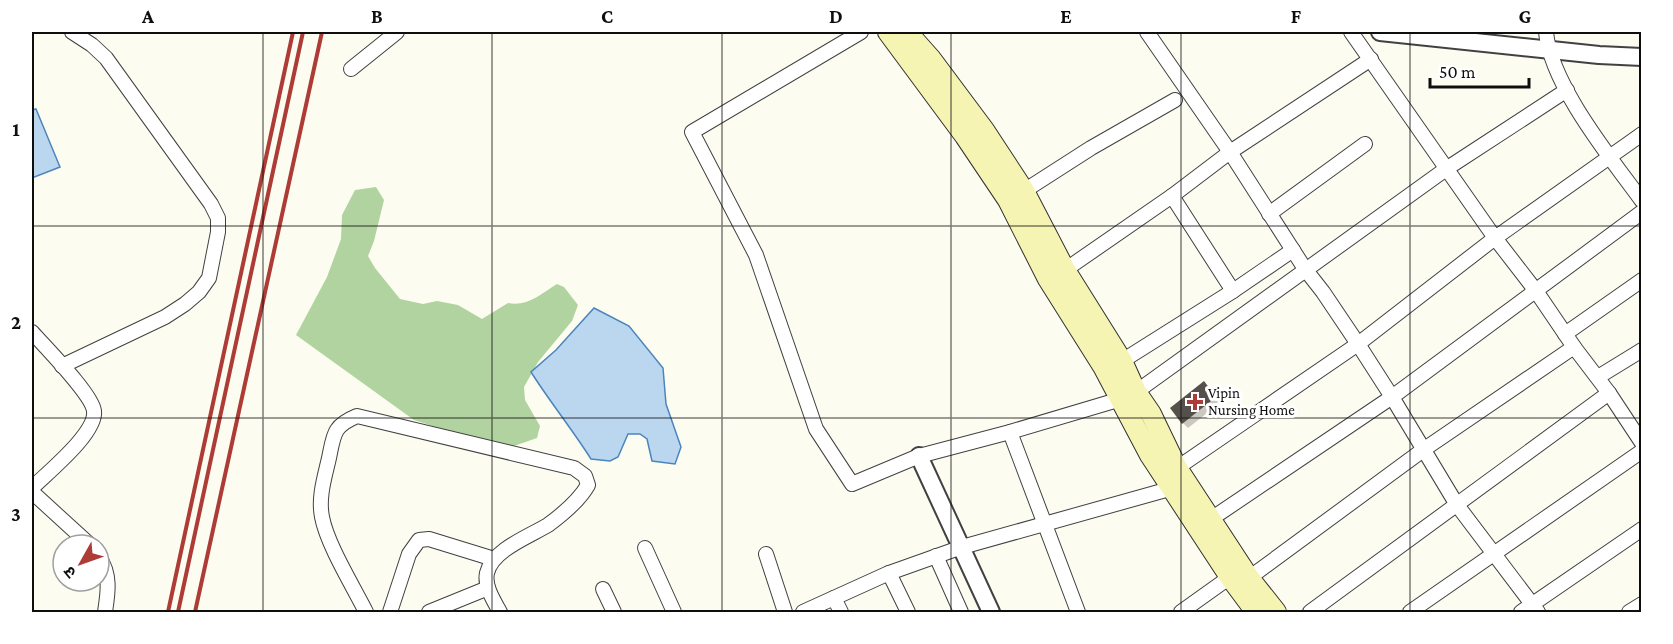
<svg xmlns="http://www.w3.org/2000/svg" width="1673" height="644" font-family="'Crimson Pro','Noto Sans Devanagari',serif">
<rect width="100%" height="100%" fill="#fdfcf0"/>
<path fill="#b1d39f" d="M376,187L384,200L374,241L368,256L375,268L400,299L423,304L437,301L458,305L482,319L508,303C527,307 541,294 557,284L564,287L578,305L572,321L538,362L524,387L525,400L540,426L537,438L511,447L463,436L414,420L296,335L327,277L341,239L342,215L355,190Z"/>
<g fill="#bbd7ef" stroke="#4b85bd" stroke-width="1.5">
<path d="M36,109L60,167L32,178V110Z"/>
<path d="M594,308L629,326L663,368L666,404L681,447L675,464L652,461L647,439L640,434H628L618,457L610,461L591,459C572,429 550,402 531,372L556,350Z"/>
</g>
<path fill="#0003" d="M1209,388L1220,403L1188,428L1183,423Z"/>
<path fill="#55504b" d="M1204,381L1216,397L1182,424L1170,408Z"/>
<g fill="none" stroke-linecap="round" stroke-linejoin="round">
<defs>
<g id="minor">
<path d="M861,32L692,132L756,255L816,429L852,484L919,456L1010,432L1121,399"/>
<path d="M1147,32L1230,152L1305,269L1323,292L1358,344L1392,397L1457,505L1538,612"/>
<path d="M1351,32L1495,238L1536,291L1574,347L1609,393L1642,443"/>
<path d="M1546,32C1551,85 1610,157 1642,201"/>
<path d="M351,69L397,32"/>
<path d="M1024,191L1091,148L1175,100"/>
<path d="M1172,196L1233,291"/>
<path d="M1269,214L1365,144"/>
<path d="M1065,270L1172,196L1230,152L1371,59"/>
<path d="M32,332C45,347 92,394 94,411C97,433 47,473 32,488"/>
<path d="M1565,334L1642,280"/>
<path d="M1122,361L1233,291L1293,250"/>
<path d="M62,366L165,317L185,304L199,292L209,278L218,232V218L211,204L106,58L92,45L72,32"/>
<path d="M1598,377L1642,350"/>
<path d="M1136,392L1446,169L1567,90"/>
<path d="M1010,432L1078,612"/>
<path d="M1177,468L1358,344L1495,238L1642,134"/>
<path d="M32,492L90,545"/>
<path d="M1211,519L1392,397L1642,212"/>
<path d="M645,548L674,612"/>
<path d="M766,554L785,612"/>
<path d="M936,556L961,612"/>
<path d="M99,557C111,574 108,593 105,612"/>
<path d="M889,573L908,612"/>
<path d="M1249,578L1423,450L1574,347"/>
<path d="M603,589L614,612"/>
<path d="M834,598L841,612"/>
<path d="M366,612C353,586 327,544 322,517C318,497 325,476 329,458C334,434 333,426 357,416L574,468L585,476L588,485C579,501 563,514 548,525C530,536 492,550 487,573C484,586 494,601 500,612"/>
<path d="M390,612L409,554L419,540L429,539L494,559"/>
<path d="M429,612L488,588"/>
<path d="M803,612L889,573L962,547L1173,488"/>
<path d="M1181,612L1230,577"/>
<path d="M1310,612L1609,393"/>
<path d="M1410,612L1642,451"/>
<path d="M1521,612L1642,529"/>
<path d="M1629,612L1642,604"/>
</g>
<g id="tertiary">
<path d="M1380,32L1599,55L1642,57"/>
<path d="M919,456L991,612"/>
</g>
<g id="secondary">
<path d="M888,32L965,136L1008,200L1048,279L1104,368L1150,455L1230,577L1256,612"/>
<path d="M907,32L931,59L984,130L1024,191L1065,270L1122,361L1136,392L1151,414L1177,468L1249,578L1276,612"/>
</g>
</defs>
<use href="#minor" stroke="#414141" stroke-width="16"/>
<use href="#tertiary" stroke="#414141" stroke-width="20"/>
<use href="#secondary" stroke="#303030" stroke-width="22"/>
<use href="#minor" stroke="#fff" stroke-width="14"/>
<use href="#tertiary" stroke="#fff" stroke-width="16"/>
<use href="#secondary" stroke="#f5f4b3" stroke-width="20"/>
<g stroke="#ad3b36" stroke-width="4">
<path d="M168,612L293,32"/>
<path d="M178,612L303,32"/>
<path d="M195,612L322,32"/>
</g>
</g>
<path fill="none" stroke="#0e0e0e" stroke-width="1.5" stroke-opacity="0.55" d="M263,32V612M492,32V612M722,32V612M951,32V612M1181,32V612M1410,32V612M32,226H1642M32,418H1642"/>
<path fill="#ad3b36" stroke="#fff" stroke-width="2" d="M1192 393h6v6h6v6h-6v6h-6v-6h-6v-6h6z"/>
<g text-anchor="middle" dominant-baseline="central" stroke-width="6" stroke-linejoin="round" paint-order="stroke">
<g font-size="15" fill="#0e0e0e" stroke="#fff" text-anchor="start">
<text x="1208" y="393">Vipin<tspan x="1208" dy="17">Nursing Home</tspan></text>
</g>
</g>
<rect width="1673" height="644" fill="none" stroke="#ffffff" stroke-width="66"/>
<g transform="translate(81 563) rotate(230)"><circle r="28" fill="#ffffff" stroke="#9f9f9f" stroke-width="1.5"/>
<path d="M0-4.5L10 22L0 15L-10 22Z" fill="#ad3b36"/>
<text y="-9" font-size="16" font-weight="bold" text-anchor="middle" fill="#0e0e0e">उ</text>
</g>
<path d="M1430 78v9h99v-9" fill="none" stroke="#0e0e0e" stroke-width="3"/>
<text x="1439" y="78" font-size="18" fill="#0e0e0e" stroke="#ffffff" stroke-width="4.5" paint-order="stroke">50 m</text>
<rect x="33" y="33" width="1607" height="578" fill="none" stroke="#0e0e0e" stroke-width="2"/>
<g font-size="20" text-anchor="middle" font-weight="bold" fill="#0e0e0e">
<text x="148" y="23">A</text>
<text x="377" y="23">B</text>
<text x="607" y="23">C</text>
<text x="836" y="23">D</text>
<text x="1066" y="23">E</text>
<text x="1296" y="23">F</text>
<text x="1525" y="23">G</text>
<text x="16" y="136">1</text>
<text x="16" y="329">2</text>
<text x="16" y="521">3</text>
</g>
</svg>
